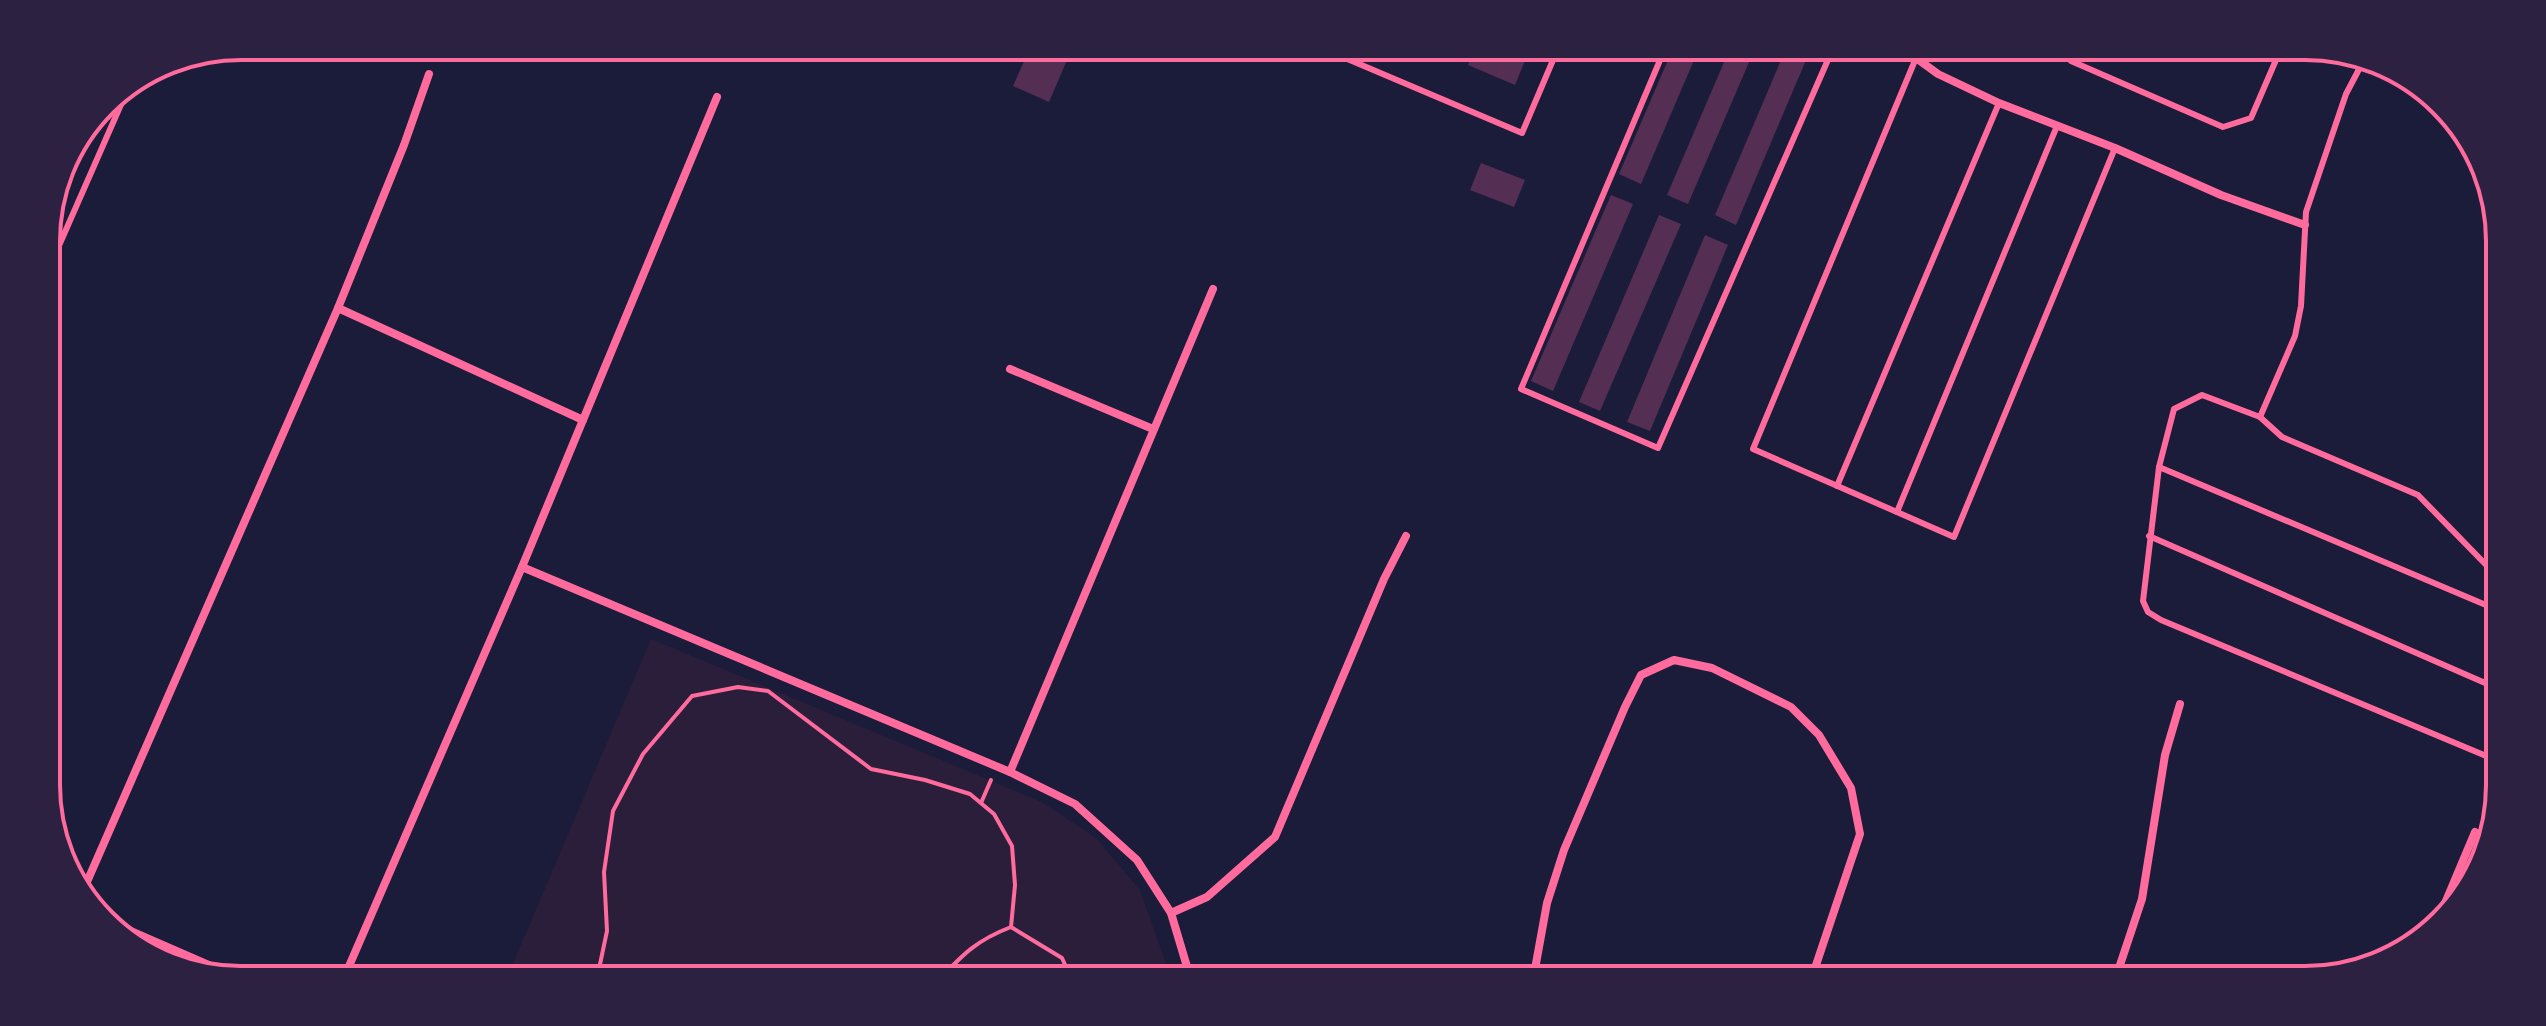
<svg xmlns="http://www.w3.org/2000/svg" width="2546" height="1026" font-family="Inter,sans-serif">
<rect width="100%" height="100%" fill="#1b1b3a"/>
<path fill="#2a1e3b" d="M651,639L1042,802L1096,838L1140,890L1172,980H506Z"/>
<g fill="#542f53">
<path d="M1031,46H1073L1049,102L1013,86Z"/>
<path d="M1476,46H1531L1515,85L1468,65Z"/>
<path d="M1674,46H1700L1641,184L1619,174Z"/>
<path d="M1731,46H1756L1688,204L1667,195Z"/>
<path d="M1787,46H1812L1736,225L1715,215Z"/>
<path d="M1481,163L1525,180L1514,207L1470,190Z"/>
<path d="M1611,195L1633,204L1553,391L1531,381Z"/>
<path d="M1659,215L1681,224L1600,411L1579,402Z"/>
<path d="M1705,235L1728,245L1650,431L1627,422Z"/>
</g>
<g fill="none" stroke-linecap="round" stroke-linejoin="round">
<g stroke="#ff6b9d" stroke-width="4">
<path d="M981,803L991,780"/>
<path d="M1011,927L1062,958L1072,980"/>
<path d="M593,980L599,969L607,931L604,872L613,811L643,754L692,696L738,687L768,691L871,769L925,780L970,794L994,814L1012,846L1015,885L1011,927"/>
<path d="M939,980C963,954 977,940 1011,927"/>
</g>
<g stroke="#ff6b9d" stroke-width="6">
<path d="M1221,46L1249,56L1267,46"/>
<path d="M1350,46L1345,58L1522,133L1559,46"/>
<path d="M1666,46L1521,389L1658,448L1834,46"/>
<path d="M2063,46L2071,61L2223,127L2251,118L2282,46"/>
<path d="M1916,58L1753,449L1954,537L2115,148"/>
<path d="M47,273L130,84"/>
<path d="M2494,392L2496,395"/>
<path d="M2260,417L2295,336L2301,306L2306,212L2346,94L2366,56"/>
<path d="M2159,467L2493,608"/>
<path d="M1837,486L1999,103"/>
<path d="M1897,512L2057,126"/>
<path d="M2149,536L2492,686"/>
<path d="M2491,758L2161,620L2148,612L2143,601L2159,467L2174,409L2202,395L2260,417L2282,437L2418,495L2493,572"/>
</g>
<g stroke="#ff6b9d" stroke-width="8">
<path d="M1911,46L1916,58L1938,74L1999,103L2115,148L2221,195L2305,225"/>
<path d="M338,308L583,420"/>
<path d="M1010,369L1153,429"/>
<path d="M522,567L1010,772L1075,804L1137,860L1171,913L1191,980"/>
<path d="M1010,772L1213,289"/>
<path d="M83,891L338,308L404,145L429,74"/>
<path d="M1171,913L1207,897L1275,837L1384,579L1406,536"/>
<path d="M103,919L243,980"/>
<path d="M2438,920L2475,832"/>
<path d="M343,980L522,567L717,97"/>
<path d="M1533,980L1547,903L1564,850L1625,707L1641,675L1674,660L1712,668L1791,707L1819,735L1851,788L1860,834L1811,980"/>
<path d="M2115,980L2142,899L2165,755L2180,704"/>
</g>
</g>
<path d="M0 0H2546V1026H0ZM241 60H2305A181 181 0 0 1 2486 241V785A181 181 0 0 1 2305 966H241A181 181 0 0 1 60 785V241A181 181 0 0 1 241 60Z" fill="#2d2142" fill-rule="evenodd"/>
<path fill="none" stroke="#ff6b9d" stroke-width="4" d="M241 60H2305A181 181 0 0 1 2486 241V785A181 181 0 0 1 2305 966H241A181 181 0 0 1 60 785V241A181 181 0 0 1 241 60Z"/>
</svg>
